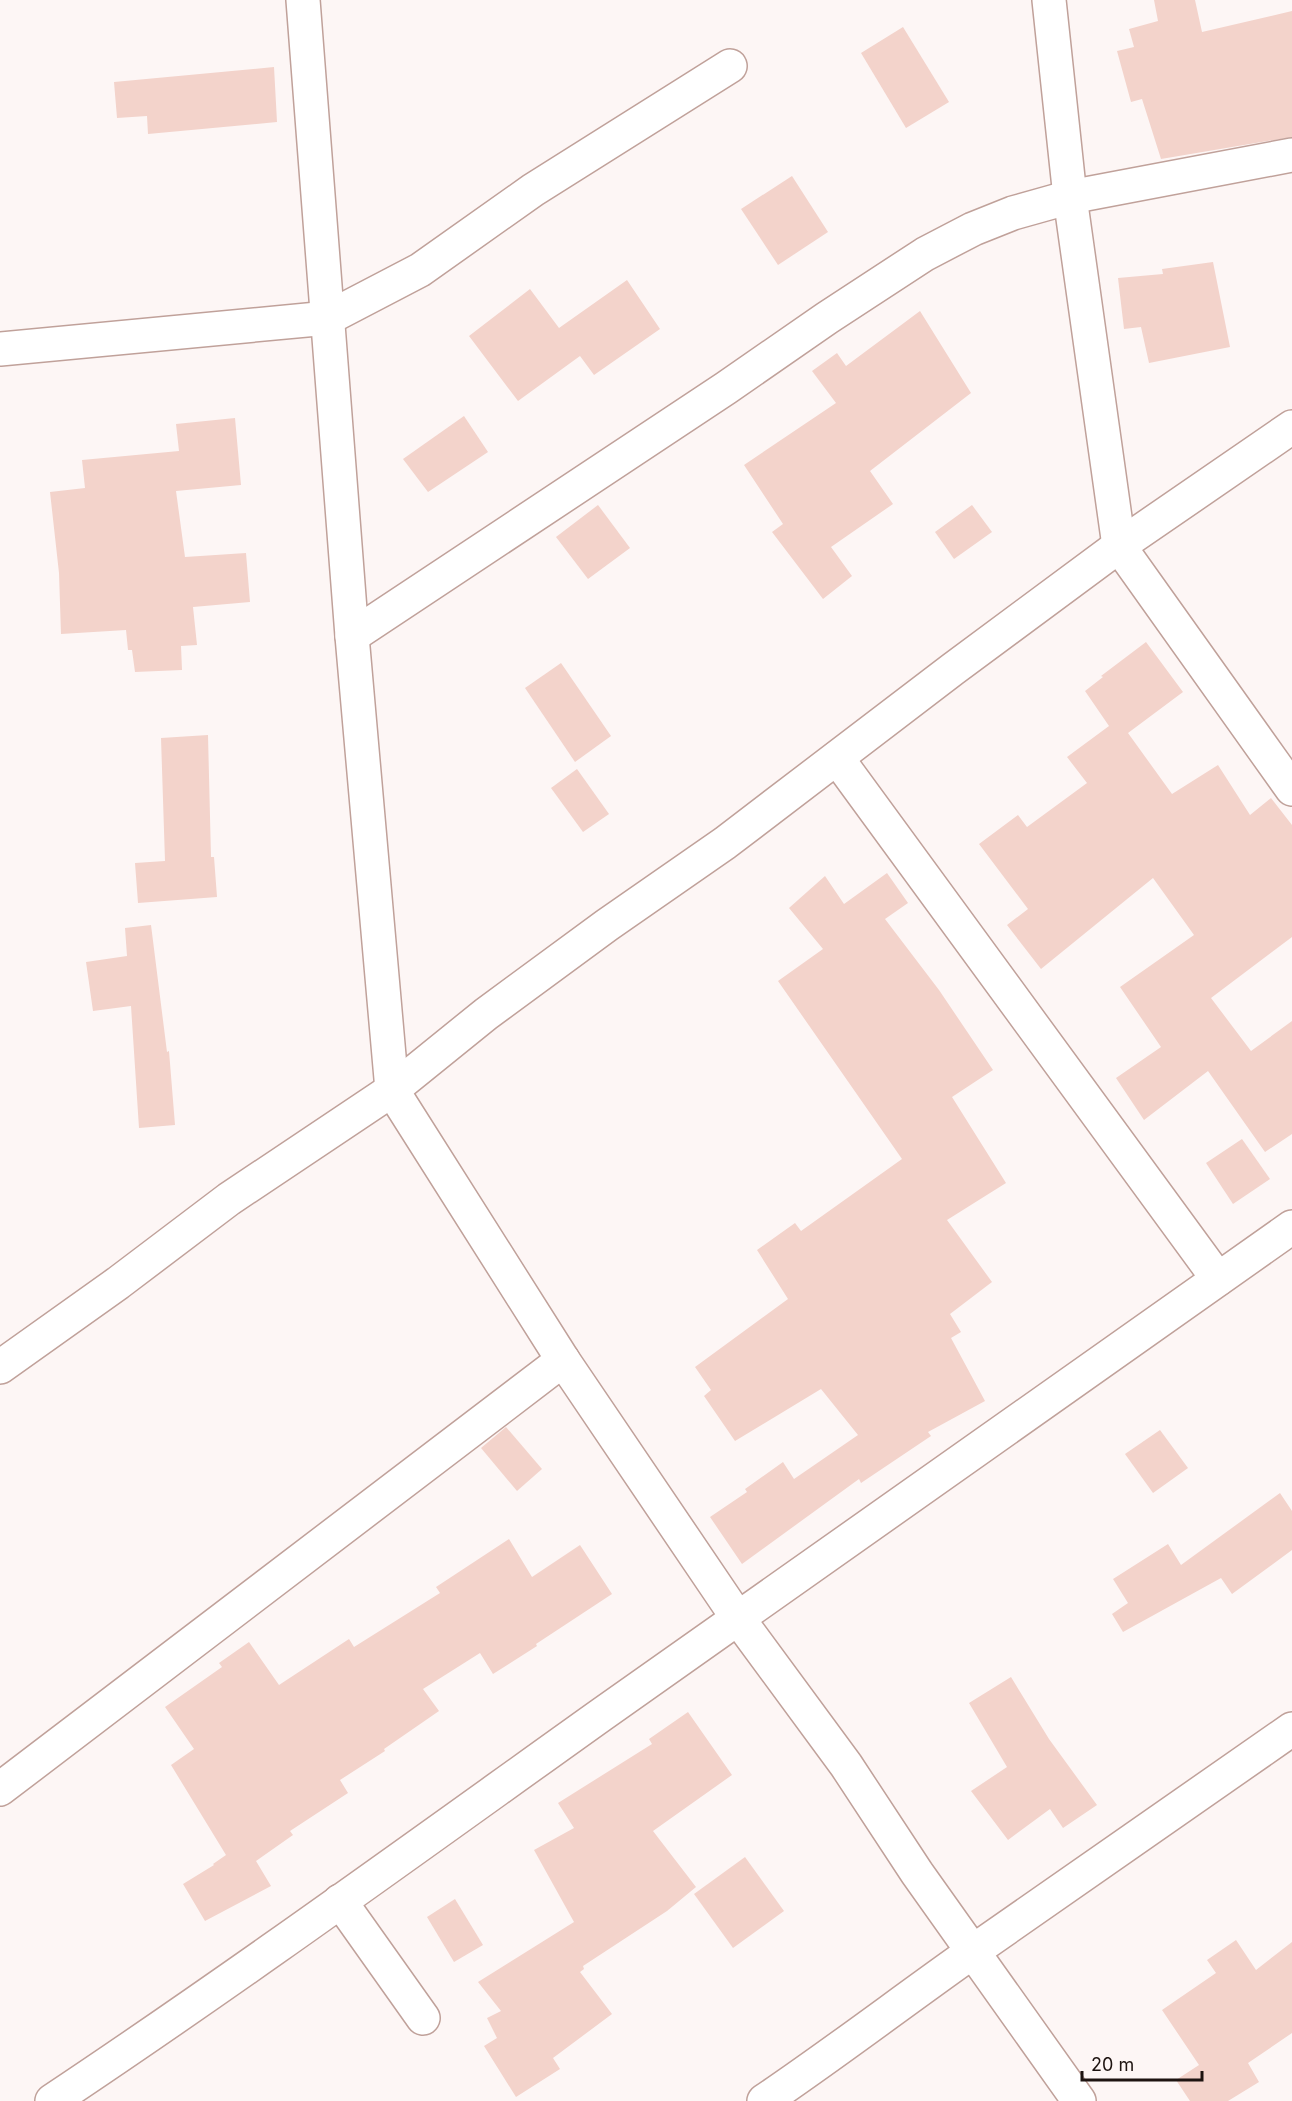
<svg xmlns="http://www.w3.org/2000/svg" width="1292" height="2101" font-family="Inter,sans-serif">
<rect width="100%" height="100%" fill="#fdf6f5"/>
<g fill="#f3d3cb">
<path d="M1154,0H1195L1202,32L1292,11V137L1161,159L1142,99L1131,102L1117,51L1134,47L1129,29L1158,21Z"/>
<path d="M903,27L949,102L906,128L861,53Z"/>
<path d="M274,67L277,122L148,134L147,116L117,118L114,82Z"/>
<path d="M792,176L828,232L778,265L741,209Z"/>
<path d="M1213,262L1230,347L1149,363L1141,327L1124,329L1118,278L1163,274L1162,269Z"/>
<path d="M627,280L660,329L594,375L580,356L518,401L469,336L530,289L559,328Z"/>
<path d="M920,311L971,393L870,471L893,504L831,547L852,576L823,599L772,532L783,524L744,465L836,403L812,371L837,353L846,366Z"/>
<path d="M464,416L488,452L428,492L403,459Z"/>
<path d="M235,418L241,485L176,491L185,557L246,553L250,602L193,607L197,645L181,646L182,670L135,672L132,650H128L126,630L61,634L59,573L50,492L85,488L82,460L179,451L176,424Z"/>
<path d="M598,505L630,548L588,579L556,537Z"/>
<path d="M972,505L992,532L954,559L935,532Z"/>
<path d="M1146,642L1183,692L1128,733L1172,794L1218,765L1250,815L1271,798L1292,825V937L1211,998L1251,1051L1292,1021V1134L1265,1152L1208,1071L1144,1120L1116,1078L1161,1047L1120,987L1194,935L1153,878L1041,969L1007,925L1028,909L979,844L1018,815L1027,827L1087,783L1067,757L1109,726L1085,691L1103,677L1101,676Z"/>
<path d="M561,663L611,736L575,762L525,688Z"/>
<path d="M208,735L211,857H214L217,897L138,903L135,863L165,861L161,738Z"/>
<path d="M577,769L609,814L583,832L551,788Z"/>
<path d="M887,873L908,903L885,919L939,990L993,1070L952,1097L1006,1183L947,1220L992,1282L950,1314L961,1332L951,1338L985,1401L928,1432L931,1436L861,1483L859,1479L742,1564L710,1517L747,1492L745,1489L783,1462L794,1479L858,1435L821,1389L735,1441L704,1396L711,1390L695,1367L788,1299L757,1250L795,1223L801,1231L902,1159L778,981L823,949L789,908L825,876L844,904Z"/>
<path d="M151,925L167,1052L169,1051L175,1125L139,1128L131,1006L93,1011L86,962L127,956L125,928Z"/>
<path d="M1242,1139L1270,1179L1233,1204L1206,1163Z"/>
<path d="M506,1427L542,1469L517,1491L481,1448Z"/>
<path d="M1160,1430L1188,1468L1153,1493L1125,1454Z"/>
<path d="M1280,1493L1292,1511V1550L1232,1594L1221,1578L1123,1632L1112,1614L1128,1603L1113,1579L1168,1544L1181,1565Z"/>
<path d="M509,1539L532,1577L580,1545L612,1594L536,1644L537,1646L493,1674L480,1653L423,1689L439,1711L384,1749L385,1751L340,1780L348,1793L290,1831L293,1835L256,1861L271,1886L205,1921L183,1884L214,1865L213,1864L226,1855L171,1765L194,1749L165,1707L222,1667L219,1663L249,1642L279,1685L349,1639L354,1647L440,1593L436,1587Z"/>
<path d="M1011,1677L1049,1739L1097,1805L1063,1828L1050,1809L1008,1840L971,1791L1007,1767L969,1703Z"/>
<path d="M688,1712L732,1775L653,1831L696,1887L667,1911L583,1966L584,1969L580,1972L612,2014L553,2058L560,2069L516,2097L484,2046L497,2038L487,2018L501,2011L478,1982L574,1922L534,1850L574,1828L558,1803L652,1744L649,1739Z"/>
<path d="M745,1857L784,1911L733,1948L694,1894Z"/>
<path d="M455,1899L483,1945L454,1962L427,1917Z"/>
<path d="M1236,1940L1256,1970L1292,1942V2033L1248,2063L1259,2082L1228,2101H1190L1176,2080L1199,2065L1162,2010L1216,1973L1207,1960Z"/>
</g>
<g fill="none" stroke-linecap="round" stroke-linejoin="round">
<defs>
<g id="minor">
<path d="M303,0L352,636L392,1090L563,1360L737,1617L846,1765L917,1873L1079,2101"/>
<path d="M1049,0L1070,197L1119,546L1292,789"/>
<path d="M0,349L328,318L420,270L533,190L730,66"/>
<path d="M352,636L726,388L827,318L925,254L973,229L1013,213L1070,197L1292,155"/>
<path d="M837,758L1218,1279"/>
<path d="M0,1367L118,1283L229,1199L392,1090L486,1014L607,925L725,843L953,669L1119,546L1292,427"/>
<path d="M0,1789L563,1360"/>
<path d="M340,1901L423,2018"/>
<path d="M52,2101C238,1977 419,1845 601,1715C830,1551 1061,1389 1292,1227"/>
<path d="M764,2101C835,2053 904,2000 975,1950C1080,1876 1187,1803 1292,1729"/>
</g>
</defs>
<use href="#minor" stroke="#c0a19a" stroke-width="36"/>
<use href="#minor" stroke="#fff" stroke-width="33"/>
</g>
<path d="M1082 2071v9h120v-9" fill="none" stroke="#1d1310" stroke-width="3"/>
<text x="1091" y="2071" font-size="18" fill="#1d1310" stroke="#fdf6f5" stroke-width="4.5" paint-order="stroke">20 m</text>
</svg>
